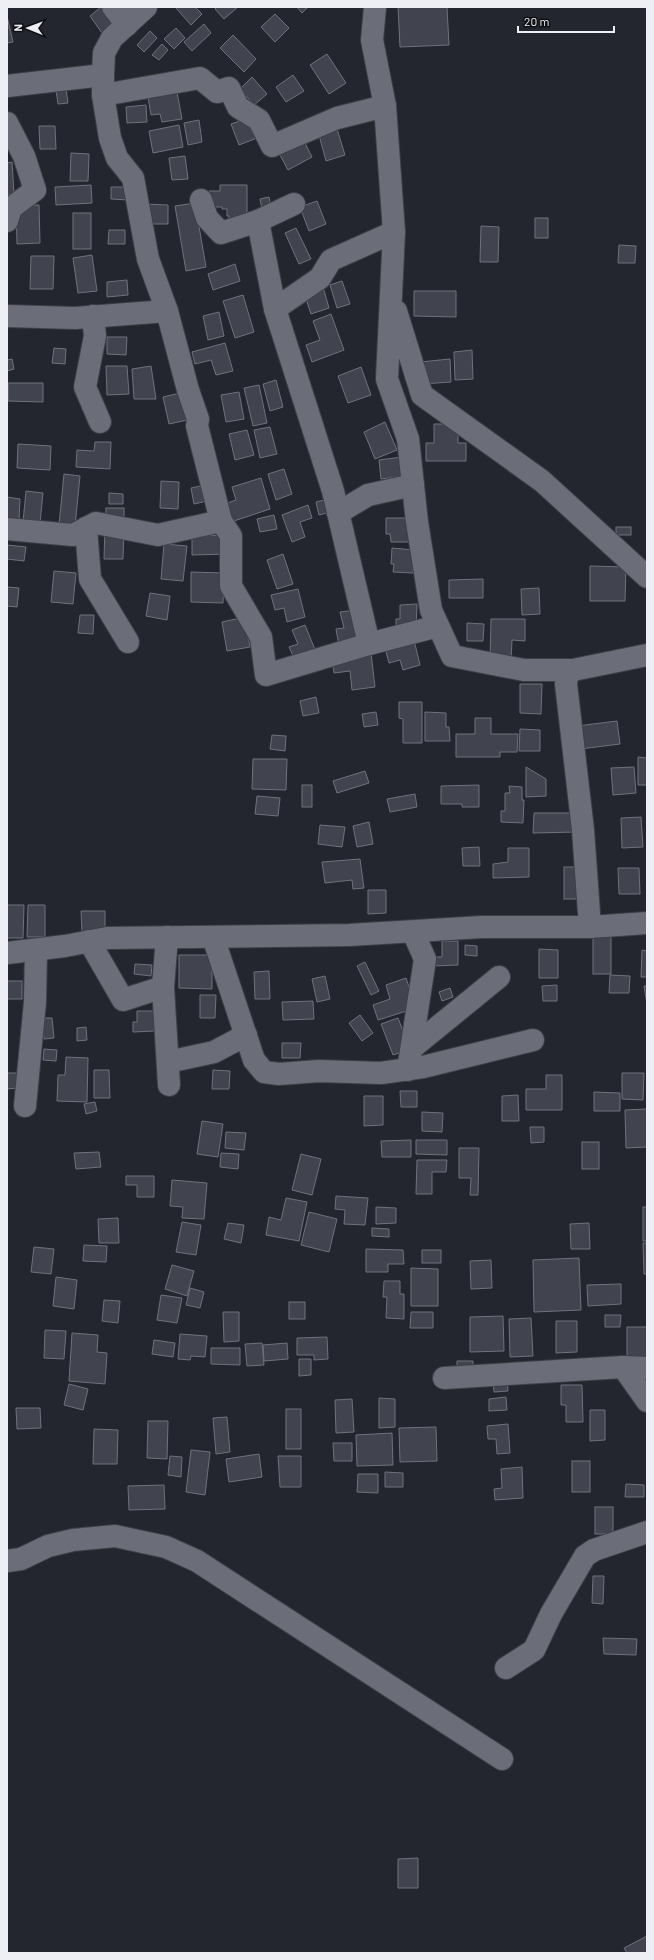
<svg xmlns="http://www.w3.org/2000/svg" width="654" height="1960" font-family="Barlow,sans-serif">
<rect width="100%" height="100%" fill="#23262e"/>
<g fill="#41444e" stroke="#6f727d">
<path d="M101,7L116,27L104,36L90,16Z"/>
<path d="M175,7H195L202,14L191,25Z"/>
<path d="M217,7H238L224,19L215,9Z"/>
<path d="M297,7H308L302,13Z"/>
<path d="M398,7H447L449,45L400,47Z"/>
<path d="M275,14L289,28L275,42L261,27Z"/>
<path d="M7,16L13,42L7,43Z"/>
<path d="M204,24L211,33L192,51L184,42Z"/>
<path d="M176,28L185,38L174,49L164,39Z"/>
<path d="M150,31L157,38L144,52L137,45Z"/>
<path d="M233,35L256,59L244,72L220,48Z"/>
<path d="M162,44L168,50L159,60L152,55Z"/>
<path d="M327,54L346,83L329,94L310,65Z"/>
<path d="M293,75L304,91L286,102L276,87Z"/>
<path d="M252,77L267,94L254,105L240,89Z"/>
<path d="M66,89L68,103L58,104L56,90Z"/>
<path d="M177,92L182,119L162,122L160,114L151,115L148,97Z"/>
<path d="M146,105L147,122L127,123L126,107Z"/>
<path d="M249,118L257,138L239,145L231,124Z"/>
<path d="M199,120L202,142L188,145L184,123Z"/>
<path d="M179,125L183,147L153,153L149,131Z"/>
<path d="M39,126H55L56,149H40Z"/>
<path d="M337,129L345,155L326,161L319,135Z"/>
<path d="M303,139L312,157L288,170L279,153Z"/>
<path d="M71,153L89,154L88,181H70Z"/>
<path d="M185,156L188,179L172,180L169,158Z"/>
<path d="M12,162L14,194L7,195V163Z"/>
<path d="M91,185L92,203L56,205L55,187Z"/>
<path d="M220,185H247V219H229V216H227V209H222V207H209V191H220Z"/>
<path d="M111,187H129L128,200L111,199Z"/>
<path d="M269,197L271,207L262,209L260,199Z"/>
<path d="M317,201L326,224L309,231L300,207Z"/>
<path d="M195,203L206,267L186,271L175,206Z"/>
<path d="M145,204L168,205V224H145Z"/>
<path d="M39,205L40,243L17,244L16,206Z"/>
<rect x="73" y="213" width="18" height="36"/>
<rect x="535" y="218" width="13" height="20"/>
<path d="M481,226L499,227L498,262H480Z"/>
<path d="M296,228L311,259L299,264L285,233Z"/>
<path d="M109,230H125V244H108Z"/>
<path d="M619,245L636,246L635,263H618Z"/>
<path d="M92,255L97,291L78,293L73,258Z"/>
<path d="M31,256H54L53,289H30Z"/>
<path d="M235,264L240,281L213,290L208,274Z"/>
<path d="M127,280L128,295L107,297V282Z"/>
<path d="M342,281L350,304L337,308L330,285Z"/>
<path d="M323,287L329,308L311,314L304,293Z"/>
<path d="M414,291H456V317L414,316Z"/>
<path d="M243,295L254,332L235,338L223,301Z"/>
<path d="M219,312L224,336L208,340L203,316Z"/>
<path d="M331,314L344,350L312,362L306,345L320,340L313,321Z"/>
<path d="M107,337H127L126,355L107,354Z"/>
<path d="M225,343L233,371L216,375L211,360L195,364L192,352Z"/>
<path d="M54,348L66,349L65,364L52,363Z"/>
<path d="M472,350L473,379L455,380L454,352Z"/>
<path d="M12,359L14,369L7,371V360Z"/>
<path d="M450,359L451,382L422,384L420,362Z"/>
<path d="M106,366H127L129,394L107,395Z"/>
<path d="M151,366L156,399H134L132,369Z"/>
<path d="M361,367L371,395L348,403L338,376Z"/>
<path d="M276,380L283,407L270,411L263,384Z"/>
<path d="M8,383H43V402L8,401Z"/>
<path d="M259,385L267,423L253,426L244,388Z"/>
<path d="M239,392L244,419L226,422L221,395Z"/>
<path d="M180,393L187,420L169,424L163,397Z"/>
<path d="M385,422L397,450L375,459L364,432Z"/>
<path d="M434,424H458V443H466V461H426V443H434Z"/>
<path d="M270,427L277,454L260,458L254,430Z"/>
<path d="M247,430L254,455L235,460L229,434Z"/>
<path d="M95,442H111L110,469L76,467L77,450L94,451Z"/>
<path d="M18,444L51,446L50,470L17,468Z"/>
<path d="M402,457L405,476L381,479L379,460Z"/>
<path d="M284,469L292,494L276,500L268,474Z"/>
<path d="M64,474L80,476L75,527L59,525Z"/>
<path d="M261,478L270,509L228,523L222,505L236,500L232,487Z"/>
<path d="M161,481L179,482L178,509L160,508Z"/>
<path d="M205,485L207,501L194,504L191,488Z"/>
<path d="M26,491L43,493L40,523L23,522Z"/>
<path d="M109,493L123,494V504H109Z"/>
<path d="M7,497L20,499L19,520L7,519Z"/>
<path d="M328,499L331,512L319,515L316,502Z"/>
<path d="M308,505L312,518L300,522L305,537L292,542L282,515Z"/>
<rect x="106" y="508" width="18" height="10"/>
<path d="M274,515L277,529L260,532L257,519Z"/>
<path d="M386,518H412V542H391L390,534H386Z"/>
<rect x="616" y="527" width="15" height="8"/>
<path d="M105,528H124L123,559H104Z"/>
<path d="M225,535L226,554L192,555V536Z"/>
<path d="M164,544L187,546L183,581L161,579Z"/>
<path d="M7,545L26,547L24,561L7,559Z"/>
<path d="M392,548L414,550L413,573L393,572L394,564H391Z"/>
<path d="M283,554L293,584L277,589L267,560Z"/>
<path d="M590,566L626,567L625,601H590Z"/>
<path d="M54,571L76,573L73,604L51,602Z"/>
<path d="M191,572L224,573L223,603L191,602Z"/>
<path d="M483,579V598H449V580Z"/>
<path d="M7,587L19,588L17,607L7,606Z"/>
<path d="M539,588L540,614L522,615L521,589Z"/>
<path d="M298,589L305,617L287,622L284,608L275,610L271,595Z"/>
<path d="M150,593L170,596L167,620L146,616Z"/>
<path d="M417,604L416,629H396V619H400V605Z"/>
<path d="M356,610L362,641L339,646L336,629L344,628L340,612Z"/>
<path d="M80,615H94L93,634L78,633Z"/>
<path d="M245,617L250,647L227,651L222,622Z"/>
<path d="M491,619H525V641L512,640L511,660L490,659Z"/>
<path d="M467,623L484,624L483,641H467Z"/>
<path d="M305,625L316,652L295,660L289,647L298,644L292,630Z"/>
<path d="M414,640L420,665L403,670L400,660L389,663L385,648Z"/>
<path d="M371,653L375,687L352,690L350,671L334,673L332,657Z"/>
<path d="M520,684H542L541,714L520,713Z"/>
<path d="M316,697L319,713L303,716L300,701Z"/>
<path d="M399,702H422V743H403V719L399,718Z"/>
<path d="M376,712L378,725L364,727L362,714Z"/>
<path d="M425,712L446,713V727H449L450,741H425Z"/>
<path d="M475,718H491V734H518L517,752H500V757H456V734H475Z"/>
<path d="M617,721L620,744L580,749L577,726Z"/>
<path d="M520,729L540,730V751H519Z"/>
<path d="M272,735L286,736L285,751L270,749Z"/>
<path d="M638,757L647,758V785H638Z"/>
<path d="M253,759H287L286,790L252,789Z"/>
<path d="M526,767L546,779V796L526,797Z"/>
<path d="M634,767L636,793L613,795L611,768Z"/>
<path d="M365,771L369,783L337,793L333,781Z"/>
<rect x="302" y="785" width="10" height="22"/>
<path d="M479,785V807H462V804H441V786Z"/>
<path d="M509,786L522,787V800H524L523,823L501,822V811H505V793H510Z"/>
<path d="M415,794L417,807L390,812L387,799Z"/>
<path d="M257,796L280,798L278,816L255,814Z"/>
<path d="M534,813H577V832L533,833Z"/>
<path d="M641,817L643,847L622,848L621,818Z"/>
<path d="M369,822L373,844L357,847L353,826Z"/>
<path d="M320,825L345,827L342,847L318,844Z"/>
<path d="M479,847L480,866H463L462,848Z"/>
<path d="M508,848H529V877L493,878V864L508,862Z"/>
<path d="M360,859L364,888L353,889L352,880L325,883L322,862Z"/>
<rect x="564" y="867" width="19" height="32"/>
<path d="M618,868H639L640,894H619Z"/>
<path d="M368,890H386V913L368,914Z"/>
<path d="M7,905H24L23,938H7Z"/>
<path d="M28,905H45V937H27Z"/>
<path d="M81,911H105V931L82,932Z"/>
<rect x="593" y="936" width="18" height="38"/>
<path d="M442,941H458V965L434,966V957H442Z"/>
<path d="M465,945L477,946V956L465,955Z"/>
<path d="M539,949L558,950V978H539Z"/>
<path d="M642,950L647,951V977H641Z"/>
<path d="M179,955H212V989L179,988Z"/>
<path d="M365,962L379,991L371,995L357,966Z"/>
<path d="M135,964L152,965L151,976L134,974Z"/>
<path d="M269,971L270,999H255L254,972Z"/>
<path d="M610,975L630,976L629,993H609Z"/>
<path d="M325,976L330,999L317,1002L312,979Z"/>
<path d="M406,978L416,1008L378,1020L373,1005L390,999L386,985Z"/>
<rect x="7" y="981" width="15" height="18"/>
<path d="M557,985V1001H543L542,986Z"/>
<path d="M644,986H647V1004Z"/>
<path d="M450,988L453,997L442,1001L439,992Z"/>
<path d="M200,995H216L215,1018H200Z"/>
<path d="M313,1001L314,1019L283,1020L282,1002Z"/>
<path d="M137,1011H155V1031L133,1032V1022H137Z"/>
<path d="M360,1015L373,1033L362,1041L349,1023Z"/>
<path d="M42,1018H52L54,1038L44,1039Z"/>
<path d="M398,1018L410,1049L393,1055L381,1024Z"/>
<path d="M86,1027L87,1040L77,1041V1028Z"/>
<path d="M282,1043H301L300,1058H282Z"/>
<path d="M44,1049L57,1050L56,1061L43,1060Z"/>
<path d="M66,1057L88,1058L87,1102L57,1101L58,1075H65Z"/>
<path d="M94,1070H109L110,1098H94Z"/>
<path d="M213,1070L230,1071L229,1089H212Z"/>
<path d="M7,1073H19V1088L7,1089Z"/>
<path d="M622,1073H644L643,1100L622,1099Z"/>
<path d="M546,1075H562V1110H526V1089H546Z"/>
<path d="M400,1091H417V1107H401Z"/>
<path d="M594,1092L620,1093V1111H594Z"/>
<path d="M518,1095L519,1121H502V1096Z"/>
<path d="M364,1096H383V1125L364,1126Z"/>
<path d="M95,1102L97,1111L86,1114L84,1104Z"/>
<path d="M647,1109V1147L626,1148L625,1110Z"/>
<path d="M422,1112L443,1113L442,1132L422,1131Z"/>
<path d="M202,1121L223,1124L218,1157L197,1154Z"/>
<path d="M530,1127H544V1142L531,1143Z"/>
<path d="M226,1132L246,1133L244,1150L225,1148Z"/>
<path d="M411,1140V1157H382L381,1141Z"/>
<path d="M416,1140H447V1155L416,1154Z"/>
<rect x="582" y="1142" width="17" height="27"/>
<path d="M459,1148H479L478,1195H470L471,1178H459Z"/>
<path d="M99,1152L101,1167L76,1169L74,1153Z"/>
<path d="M221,1153L239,1154L238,1169L220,1167Z"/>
<path d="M301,1154L321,1159L312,1195L292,1190Z"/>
<path d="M417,1160H447L446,1172H432V1194H416Z"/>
<path d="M126,1176H154V1197H137V1185H126Z"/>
<path d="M172,1180L207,1183L204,1219L182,1218L183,1207L170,1206Z"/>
<path d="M336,1196L368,1198L365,1225L344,1224L345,1210L335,1209Z"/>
<path d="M286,1198L307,1202L299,1241L266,1235L269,1217L281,1220Z"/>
<path d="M376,1207L396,1208V1223L376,1224Z"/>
<rect x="643" y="1207" width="4" height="34"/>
<path d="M309,1212L337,1219L329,1252L301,1245Z"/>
<path d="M118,1218L119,1243H99L98,1219Z"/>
<path d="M182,1222L201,1225L196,1255L176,1252Z"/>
<path d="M228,1223L244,1225L241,1243L224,1239Z"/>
<path d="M589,1223L590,1249H571L570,1224Z"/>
<path d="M372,1228L389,1229V1237L372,1236Z"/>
<path d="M643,1243H647V1274H644Z"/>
<path d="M84,1245L107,1246L106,1262L83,1261Z"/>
<path d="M34,1247L54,1249L51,1274L31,1272Z"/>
<path d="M366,1249L403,1250L404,1264H388V1272H366Z"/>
<rect x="422" y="1250" width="19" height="13"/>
<path d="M579,1258L581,1310L534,1312L533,1260Z"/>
<path d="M491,1260L492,1288L471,1289L470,1261Z"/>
<path d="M172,1265L194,1271L187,1296L165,1289Z"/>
<path d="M411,1268L438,1269V1306H411Z"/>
<path d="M56,1277L77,1280L74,1309L53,1306Z"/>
<path d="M384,1281H400V1294H404V1319L386,1318L387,1297H383Z"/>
<path d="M621,1284V1304L588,1306L587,1285Z"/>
<path d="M190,1288L204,1292L200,1308L186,1305Z"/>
<path d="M161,1295L182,1298L177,1323L157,1320Z"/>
<path d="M104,1300L120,1301L118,1323L102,1321Z"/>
<rect x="289" y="1302" width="16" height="17"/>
<path d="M223,1312H239V1341L224,1342Z"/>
<path d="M411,1312H433V1328H410Z"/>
<path d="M605,1315H621L620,1327H605Z"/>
<path d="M503,1316L504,1351L470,1352V1317Z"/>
<path d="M531,1318L533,1356L510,1357L509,1319Z"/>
<path d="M556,1321H577V1352L556,1353Z"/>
<rect x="627" y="1327" width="20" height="31"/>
<path d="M45,1330L66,1331L64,1359L44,1358Z"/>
<path d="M72,1333L98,1335L97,1352L107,1353L105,1384L69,1381Z"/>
<path d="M180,1334L207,1336L205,1357L191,1356L190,1360L178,1359Z"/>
<path d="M327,1337L328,1359L314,1360V1355H297V1338Z"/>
<path d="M154,1340L175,1343L173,1357L152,1354Z"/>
<path d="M262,1343L264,1365L247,1366L245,1344Z"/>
<path d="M287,1343L288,1359L264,1361L263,1345Z"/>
<path d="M211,1348H240V1365L211,1364Z"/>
<path d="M299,1359H311V1375L299,1376Z"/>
<path d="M457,1361H473V1370L457,1371Z"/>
<path d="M507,1379L508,1391L494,1392L493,1380Z"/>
<path d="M69,1384L88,1389L83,1410L64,1405Z"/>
<path d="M561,1385H582L583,1422H566V1405H561Z"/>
<path d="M506,1397L507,1410L489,1411V1399Z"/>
<path d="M379,1398L395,1399V1427L379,1428Z"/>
<path d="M352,1399L354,1432L336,1433L335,1400Z"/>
<path d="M16,1408H40L41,1428L17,1429Z"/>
<rect x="286" y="1409" width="15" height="40"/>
<path d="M590,1410H605V1440L590,1441Z"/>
<path d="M227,1417L230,1452L216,1454L213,1418Z"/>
<path d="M148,1421H168L167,1459L147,1458Z"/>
<path d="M508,1424L510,1453L497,1454L496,1439H488L487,1426Z"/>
<path d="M436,1427L437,1461L400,1462L399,1428Z"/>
<path d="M94,1429L118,1430L117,1464H93Z"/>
<path d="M392,1433L393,1465L357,1466L356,1435Z"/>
<path d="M333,1443H352V1461H334Z"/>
<path d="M191,1450L210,1452L205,1495L186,1492Z"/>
<path d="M259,1454L262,1477L229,1482L226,1459Z"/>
<path d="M170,1456L182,1457L181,1477L168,1475Z"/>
<path d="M278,1456H301V1487H280Z"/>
<rect x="572" y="1461" width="18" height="31"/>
<path d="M522,1467L523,1498L495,1500L494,1489L502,1488L501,1469Z"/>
<path d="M385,1472L403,1473V1487H385Z"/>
<path d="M358,1474H378V1493L357,1492Z"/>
<path d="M626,1484L644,1485V1497H625Z"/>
<path d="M164,1485L165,1509L129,1510L128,1486Z"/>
<rect x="595" y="1507" width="18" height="27"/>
<path d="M593,1576H604L603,1604L592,1603Z"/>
<path d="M603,1638L637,1639L636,1655L604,1654Z"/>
<path d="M418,1858V1888H398V1859Z"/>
<path d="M647,1936V1953H627L624,1948Z"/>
</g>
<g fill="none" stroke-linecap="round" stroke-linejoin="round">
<defs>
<g id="minor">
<path d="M113,7L127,25"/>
<path d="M375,7L372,40L385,106L394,232L387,379L408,439L417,522L431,610L452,656L524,670H573"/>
<path d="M103,75V95L110,138L117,158L133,178L148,259L167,311L188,390L198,419L197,426L221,521L231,536V586L261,637L266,675L369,644L438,626"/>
<path d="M7,86L103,75L104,53L112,38L146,7"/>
<path d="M103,95L200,78L217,92L229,88L238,107L259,120L272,146L337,118L385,106"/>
<path d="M7,123L24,156L35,190L11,208L7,221"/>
<path d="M201,200L207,218L221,233L258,221"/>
<path d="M294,204L258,221L275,309L333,491L369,644"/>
<path d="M275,309L320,278L331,260L394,232"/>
<path d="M396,311L422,395L542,481L647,577"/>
<path d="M7,316L75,318L167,311"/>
<path d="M93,316L95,336L85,387L100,422"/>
<path d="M338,513L368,495L413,485"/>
<path d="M86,528L90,579L128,642"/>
<path d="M7,529L73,535L96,523L158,535L221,521"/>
<path d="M590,927L583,830L566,684L567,676L573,670L647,655"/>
<path d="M167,937L163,987L169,1085"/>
<path d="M213,937L254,1060L264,1072L279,1074L319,1071L381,1073L423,1067L533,1040"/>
<path d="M89,941L123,1000L163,987"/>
<path d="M7,953L65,946L107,938L349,935L482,927H590L647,923"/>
<path d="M412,1048L499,977"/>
<path d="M168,1062L214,1052L246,1035"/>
<path d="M408,1070L425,959L413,932"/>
<path d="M25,1106L35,1002L36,950"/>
<path d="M623,1367L647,1401"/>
<path d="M444,1378L623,1367L647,1368"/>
<path d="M7,1561L21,1559L48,1546L73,1540L115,1536L166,1547L197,1561L502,1759"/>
<path d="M506,1668L534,1650L551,1614L585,1556L594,1550L647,1532"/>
</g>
</defs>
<use href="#minor" stroke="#3e4047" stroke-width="24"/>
<use href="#minor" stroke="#6b6e79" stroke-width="22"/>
</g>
<rect width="654" height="1960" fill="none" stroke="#edeff5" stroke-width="16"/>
<g transform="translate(28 28) rotate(271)" stroke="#0e0f13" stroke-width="3" paint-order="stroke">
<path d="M0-3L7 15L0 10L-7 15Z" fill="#edeff5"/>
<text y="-6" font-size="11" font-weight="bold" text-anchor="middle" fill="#edeff5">N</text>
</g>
<path d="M518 26v6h96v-6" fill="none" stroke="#edeff5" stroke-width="2"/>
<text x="524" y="26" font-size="12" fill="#edeff5" stroke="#0e0f13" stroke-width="3" paint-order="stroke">20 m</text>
</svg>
